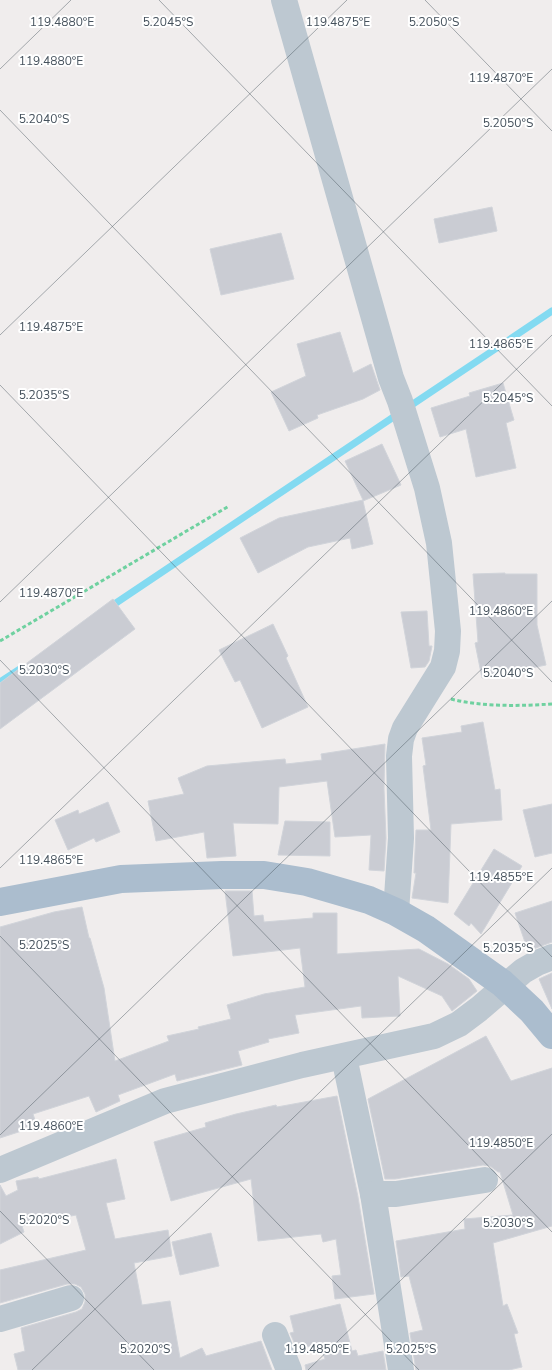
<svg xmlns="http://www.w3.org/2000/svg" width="552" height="1370" font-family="'Nunito Sans',sans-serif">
<rect width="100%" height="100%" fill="#f0eded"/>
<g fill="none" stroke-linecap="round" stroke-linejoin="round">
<g stroke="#83daf1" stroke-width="7">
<path d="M407,408L552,311"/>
<path d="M110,607L398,414"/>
<path d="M0,682L23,667"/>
</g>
</g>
<g fill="#caccd3" stroke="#d1d4da">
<path d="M492,207L497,231L439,243L434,219Z"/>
<path d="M281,233L294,279L221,295L210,249Z"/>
<path d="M340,332L353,373L371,364L380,390L363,399L317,415L318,418L289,431L271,392L306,376L297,344Z"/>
<path d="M503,383L514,420L506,423L516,468L476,477L466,429L440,437L431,408L470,396L469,393Z"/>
<path d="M382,444L401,485L363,501L373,544L352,549L350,538L308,547L258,573L240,538L279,518L363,500L345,461Z"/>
<path d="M505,573V574H537V625L546,665L482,678L475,643L478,642L473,574Z"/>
<path d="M113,599L135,629L0,729V683Z"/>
<path d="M427,611L429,646H432L429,661L425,667L411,668L401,612Z"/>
<path d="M273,624L288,656L286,658L308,707L262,728L240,680L235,682L219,650Z"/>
<path d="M483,722L495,790L500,789L502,820L451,824L448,903L412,898L416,873H414L416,830H431L423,766L426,765L422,738L462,732L461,726Z"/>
<path d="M385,744L384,789L386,838L384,871L369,870L371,835L335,837L327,781L279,787L278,824L233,823L236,856L207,858L204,832L156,841L148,801L184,794L178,778L207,766L285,759L286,764L322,760L321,754Z"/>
<path d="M108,802L120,832L96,842L94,838L68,850L55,820L78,810L79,814Z"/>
<path d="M552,804V853L535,857L523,810Z"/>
<path d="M285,821L330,822V856L278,855Z"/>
<path d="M494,849L522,866L481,934L471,923L469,926L454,914Z"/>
<path d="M225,891H252L254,916L263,915L264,922L313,918V913H337V954L419,949L448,964L469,979L477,991L452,1011L442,996L398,976L400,1016L362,1018L361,1006L295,1015L299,1033L268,1039L269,1042L238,1051L242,1065L177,1081L175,1074L118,1095L120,1101L96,1112L89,1096L33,1114L37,1126L0,1138V927L54,912L82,907L89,938H90L104,988L115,1061L169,1041L167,1036L199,1029L198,1027L231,1019L227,1005L264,994L305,987L300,948L233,956Z"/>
<path d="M552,901V942L528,951L515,913Z"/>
<path d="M552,973V1009L539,979Z"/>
<path d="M486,1036L511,1081L552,1068V1226L493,1243L503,1306L507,1304L518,1333L514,1334L522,1367L509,1370H416L410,1333L423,1330L409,1276L401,1277L396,1241L465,1229L464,1219L513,1215L500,1172H498L490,1166L483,1165L395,1179H385L368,1099Z"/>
<path d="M337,1096L358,1197L374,1294L335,1299L332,1276L341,1275L336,1239L323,1242L321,1234L258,1241L251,1179L171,1201L154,1142L206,1127L205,1123L236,1114L276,1105L277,1107Z"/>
<path d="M116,1159L125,1199L106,1203L115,1239L168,1230L172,1256L134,1263L142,1305L170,1301L180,1358L202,1348L206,1356L261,1341L272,1370H18L14,1354L25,1351L21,1328L76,1312L82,1309L85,1302V1294L81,1287L75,1284H67L0,1303V1270L86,1250L76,1215L22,1226L24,1232L0,1244V1185L6,1196L18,1190L16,1181L38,1177L39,1179Z"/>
<path d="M211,1233L219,1266L180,1275L172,1242Z"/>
<path d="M340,1304L352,1351L356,1350L358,1356L383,1351L386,1370H306L305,1365L325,1359L320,1344L297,1349L290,1333L294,1332L290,1316Z"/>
</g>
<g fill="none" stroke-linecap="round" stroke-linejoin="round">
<g stroke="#6fd1a0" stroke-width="3" stroke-dasharray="4 2.5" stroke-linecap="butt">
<path d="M0,641L229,506"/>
<path d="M451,699C482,707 520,706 552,704"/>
</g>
<g stroke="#bdc8d1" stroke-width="26">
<path d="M284,0L391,378L400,401L427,488L439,543L448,631L447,651L443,667L405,728L401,739L399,756L401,838L396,912"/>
<path d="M344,1057L373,1194"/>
<path d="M0,1170L165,1101L302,1065L434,1036L459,1024L479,1009L523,971L537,963L552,957"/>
<path d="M0,1319L71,1298"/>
<path d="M275,1335L289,1370"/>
<path d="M401,1370L373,1194H396L485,1180"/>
</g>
<path stroke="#abbdce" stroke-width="28" d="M0,902L121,879L222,875H264L307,882L369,900L396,912L426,929L502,983L532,1011L552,1035"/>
</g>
<path fill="none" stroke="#45515c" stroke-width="1" stroke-opacity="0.45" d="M159,0L552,406M425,0L552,131M0,69L71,0M0,110L552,682M0,335L347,0M0,385L552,957M0,602L552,69M0,660L552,1232M0,868L552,335M0,936L419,1370M0,1135L552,601M0,1211L154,1370M32,1370L552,868M308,1370L552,1134"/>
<g font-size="12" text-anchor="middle" fill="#45515c" stroke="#fff" stroke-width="4" stroke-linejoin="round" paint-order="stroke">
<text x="62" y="26">119.4880°E</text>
<text x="338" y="26">119.4875°E</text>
<text x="168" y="26">5.2045°S</text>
<text x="434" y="26">5.2050°S</text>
<text x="51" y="65">119.4880°E</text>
<text x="501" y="82">119.4870°E</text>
<text x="44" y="123">5.2040°S</text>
<text x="508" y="127">5.2050°S</text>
<text x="51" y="331">119.4875°E</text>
<text x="501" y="348">119.4865°E</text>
<text x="44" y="399">5.2035°S</text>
<text x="508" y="402">5.2045°S</text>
<text x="51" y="597">119.4870°E</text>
<text x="501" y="615">119.4860°E</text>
<text x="44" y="674">5.2030°S</text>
<text x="508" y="677">5.2040°S</text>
<text x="51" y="864">119.4865°E</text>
<text x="501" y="881">119.4855°E</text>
<text x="44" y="949">5.2025°S</text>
<text x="508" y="952">5.2035°S</text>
<text x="51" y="1130">119.4860°E</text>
<text x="501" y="1147">119.4850°E</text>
<text x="44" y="1224">5.2020°S</text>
<text x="508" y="1227">5.2030°S</text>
<text x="145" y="1353">5.2020°S</text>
<text x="411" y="1353">5.2025°S</text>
<text x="317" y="1353">119.4850°E</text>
</g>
</svg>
